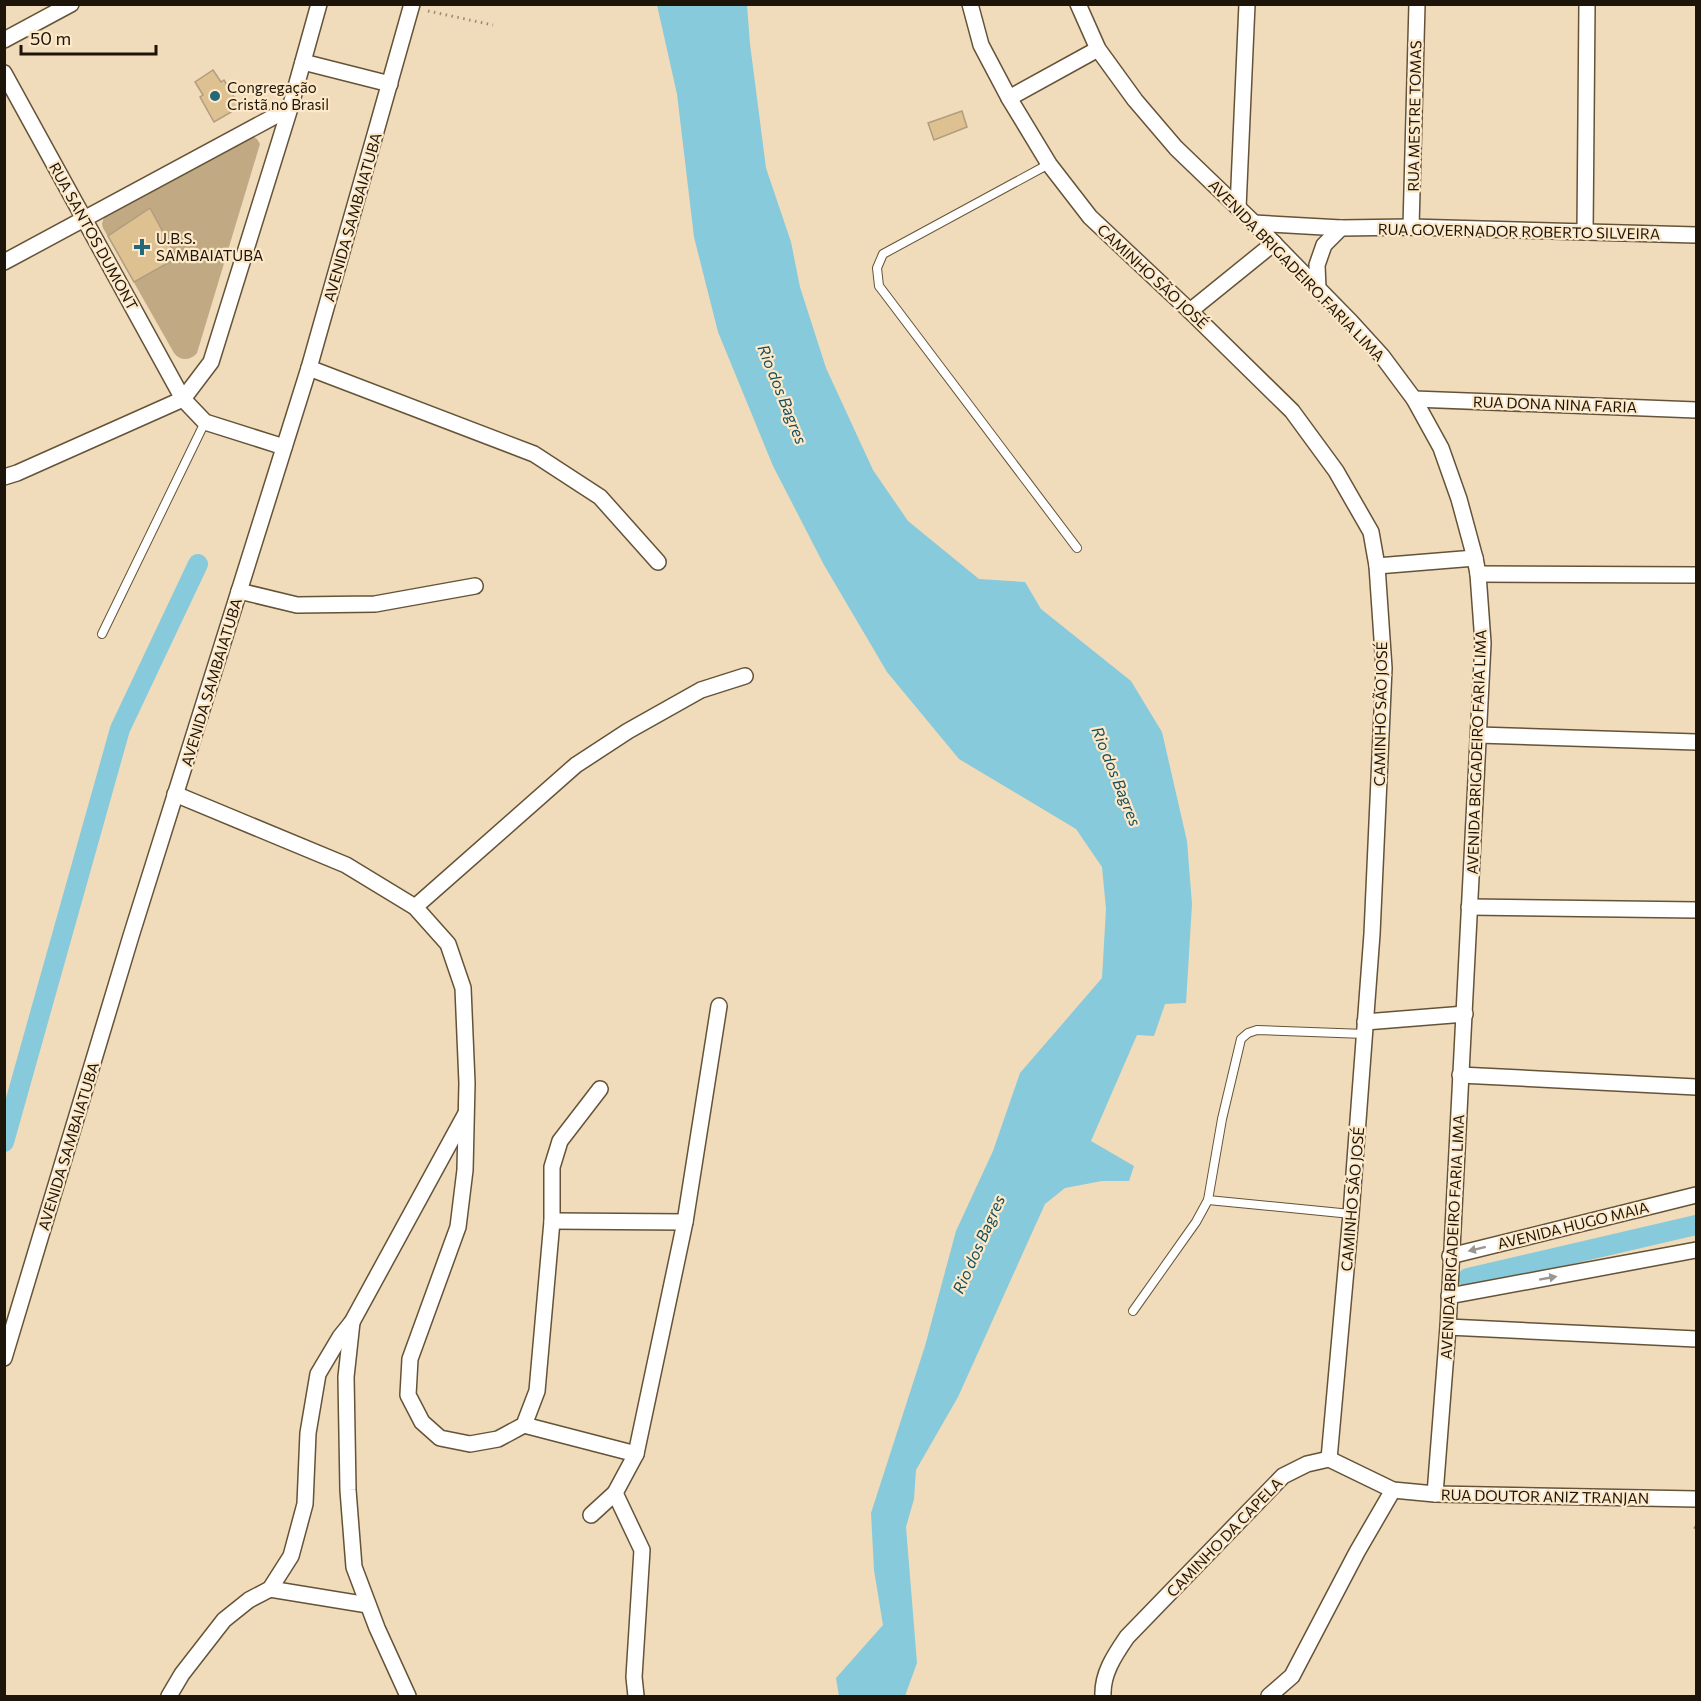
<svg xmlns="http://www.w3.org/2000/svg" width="1701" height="1701" font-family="Commissioner,sans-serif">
<rect width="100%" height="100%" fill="#f0dbbb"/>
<path fill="#c1a983" d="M250,135L257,139L260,144L197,353C190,361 180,361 174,353L103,228L102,224L104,217Z"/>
<path fill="#87cadb" d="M657,5H747L750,44L766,168L791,242L800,287L826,368L873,470L908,521L979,579L1025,582L1041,609L1131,681L1162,732L1187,841L1192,904L1186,1003L1165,1004L1154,1036L1137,1035L1091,1141L1134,1166L1129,1181H1102L1065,1188L1045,1204L958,1397L916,1470L914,1499L906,1527L917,1663L905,1696H839L836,1678L883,1625L874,1570L871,1513L925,1346L956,1231L993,1151L1020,1073L1102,978L1106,909L1102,867L1076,829L959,759L887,672L824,565L773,466L718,332L694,237L677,94Z"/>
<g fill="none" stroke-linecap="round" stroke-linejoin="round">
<g stroke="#87cadb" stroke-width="20">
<path d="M4,1142L120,729L198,564"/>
<path d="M1468,1278L1696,1225"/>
</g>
</g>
<g fill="#dec191" stroke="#b19d7f" stroke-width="1.5">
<path d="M213,70L221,82L224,80L240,107L214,122L200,97L203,95L195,82Z"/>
<path d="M962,111L967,127L934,140L928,123Z"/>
<path d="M150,208L177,258L134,282L108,236Z"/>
</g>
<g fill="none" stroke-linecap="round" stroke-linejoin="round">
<defs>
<g id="lane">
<path d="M1049,164L883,254L877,268L879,286L1077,548"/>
<path d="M102,634L205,422"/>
<path d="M1208,1200L1351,1214"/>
<path d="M1133,1311L1196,1222L1208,1200L1222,1119L1241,1039L1248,1033L1257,1030L1365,1034"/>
</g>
<g id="street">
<path d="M970,4L981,45L1009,98L1049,164L1090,217L1190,311L1292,411L1336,471L1371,532L1377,566L1384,668L1372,934L1351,1214L1329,1459"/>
<path d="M1078,4L1098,49L1135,100L1176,148L1254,223L1351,322L1382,356L1414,399L1441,448L1459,499L1475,558L1478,574L1483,643L1448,1327L1435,1494"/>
<path d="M4,40L71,4"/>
<path d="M303,62L390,84"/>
<path d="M4,73L183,399L205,422L284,447"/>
<path d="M1009,98L1098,49"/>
<path d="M1238,208L1247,4"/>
<path d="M1254,223L1341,228L1411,227L1696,235"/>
<path d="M1411,227L1417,4"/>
<path d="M1585,232L1587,4"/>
<path d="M4,262L290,108"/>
<path d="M1318,289L1317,265L1324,245L1341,228"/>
<path d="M1190,311L1274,243"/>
<path d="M309,368L534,454L600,497L658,562"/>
<path d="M1414,399L1696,410"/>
<path d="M4,477L17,473L183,399L211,362L290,108L319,4"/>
<path d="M1377,566L1475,558"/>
<path d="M1478,574L1696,575"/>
<path d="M239,591L297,605L375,604L475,586"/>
<path d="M1478,735L1696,742"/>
<path d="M175,794L346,865L415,907L448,944L463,988L467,1083L465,1170L458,1227L410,1359L408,1395L422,1422L440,1438L470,1444L498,1439L524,1425L537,1391L552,1221V1167L560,1141L600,1089"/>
<path d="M415,907L576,765L628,731L701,690L745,676"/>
<path d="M1469,907L1696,910"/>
<path d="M1365,1022L1465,1014"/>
<path d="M1460,1075L1696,1087"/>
<path d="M552,1221L685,1222"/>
<path d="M1450,1256L1696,1195"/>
<path d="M1449,1296L1696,1250"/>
<path d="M352,1322L346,1377L348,1490L354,1567L377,1628L408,1696"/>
<path d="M1448,1327L1696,1339"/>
<path d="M4,1358L131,936L309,368L412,4"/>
<path d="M524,1425L636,1454"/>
<path d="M615,1493L642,1550L634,1677L636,1696"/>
<path d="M591,1515L615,1493L636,1454L685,1222L719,1006"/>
<path d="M270,1589L368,1605"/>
<path d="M169,1696L182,1674L224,1620L249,1600L270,1589L291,1556L305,1504L308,1433L318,1374L340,1337L352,1322L465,1115"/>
<path d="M1103,1696C1102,1674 1114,1656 1127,1637L1283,1476L1307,1464L1329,1459L1393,1490L1435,1494L1696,1499"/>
<path d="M1269,1696L1292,1676L1357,1552L1393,1490"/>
</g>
</defs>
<use href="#lane" stroke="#655337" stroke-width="10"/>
<use href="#street" stroke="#655337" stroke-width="18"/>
<g stroke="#9b8b74" stroke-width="3" stroke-dasharray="1.5 4.5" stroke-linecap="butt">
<path d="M428,11L493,25"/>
<path d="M1694,1527L1696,1528"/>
</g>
<use href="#lane" stroke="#fff" stroke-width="8"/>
<use href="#street" stroke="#fff" stroke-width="15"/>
</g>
<defs><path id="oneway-solid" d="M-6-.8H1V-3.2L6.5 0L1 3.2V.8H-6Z" transform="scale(1.5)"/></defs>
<g fill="#999691">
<use href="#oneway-solid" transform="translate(1477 1249) rotate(166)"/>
<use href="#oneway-solid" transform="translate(1548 1278) rotate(-10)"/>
</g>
<g fill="#246979" stroke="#fde8c8" stroke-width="2">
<circle cx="215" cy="96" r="6"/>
<path d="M139 238h6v6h6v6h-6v6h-6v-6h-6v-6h6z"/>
</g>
<g text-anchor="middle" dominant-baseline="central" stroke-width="4.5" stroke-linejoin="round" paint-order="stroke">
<g font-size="15" fill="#1d150a" stroke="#fde8c8" text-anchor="start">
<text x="227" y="87">Congregação<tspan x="227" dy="17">Cristã no Brasil</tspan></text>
<text x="156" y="238">U.B.S.<tspan x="156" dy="17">SAMBAIATUBA</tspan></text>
</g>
<g font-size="15" fill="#1d150a" stroke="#fde8c8">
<text transform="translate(1414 116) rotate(-89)">RUA MESTRE TOMAS</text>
<text transform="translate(352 217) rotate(-74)">AVENIDA SAMBAIATUBA</text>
<text transform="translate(1519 231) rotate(1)">RUA GOVERNADOR ROBERTO SILVEIRA</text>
<text transform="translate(94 236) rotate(61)">RUA SANTOS DUMONT</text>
<text transform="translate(1297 270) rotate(46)">AVENIDA BRIGADEIRO FARIA LIMA</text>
<text transform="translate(1153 276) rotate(43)">CAMINHO SÃO JOSÉ</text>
<text transform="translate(1555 404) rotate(2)">RUA DONA NINA FARIA</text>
<text transform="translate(211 682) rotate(-73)">AVENIDA SAMBAIATUBA</text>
<text transform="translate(1380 714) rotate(-89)">CAMINHO SÃO JOSÉ</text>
<text transform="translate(1476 752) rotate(-88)">AVENIDA BRIGADEIRO FARIA LIMA</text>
<text transform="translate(68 1146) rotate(-73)">AVENIDA SAMBAIATUBA</text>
<text transform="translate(1352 1199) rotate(-85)">CAMINHO SÃO JOSÉ</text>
<text transform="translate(1573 1225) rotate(-14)">AVENIDA HUGO MAIA</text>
<text transform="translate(1452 1237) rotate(-87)">AVENIDA BRIGADEIRO FARIA LIMA</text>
<text transform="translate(1545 1496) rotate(1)">RUA DOUTOR ANIZ TRANJAN</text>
<text transform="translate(1224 1537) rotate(-46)">CAMINHO DA CAPELA</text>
</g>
<g font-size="16" font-style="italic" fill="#164f5c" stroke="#fde8c8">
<text transform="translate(783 394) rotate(68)">Rio dos Bagres</text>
<text transform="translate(1117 776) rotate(68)">Rio dos Bagres</text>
<text transform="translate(978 1244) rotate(-66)">Rio dos Bagres</text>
</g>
</g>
<rect width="1701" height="1701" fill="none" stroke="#1d150a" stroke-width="12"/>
<path d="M21 45v9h135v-9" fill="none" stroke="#1d150a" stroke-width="3"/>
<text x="30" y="45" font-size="18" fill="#1d150a" stroke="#fde8c8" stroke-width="4.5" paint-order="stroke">50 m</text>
</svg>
